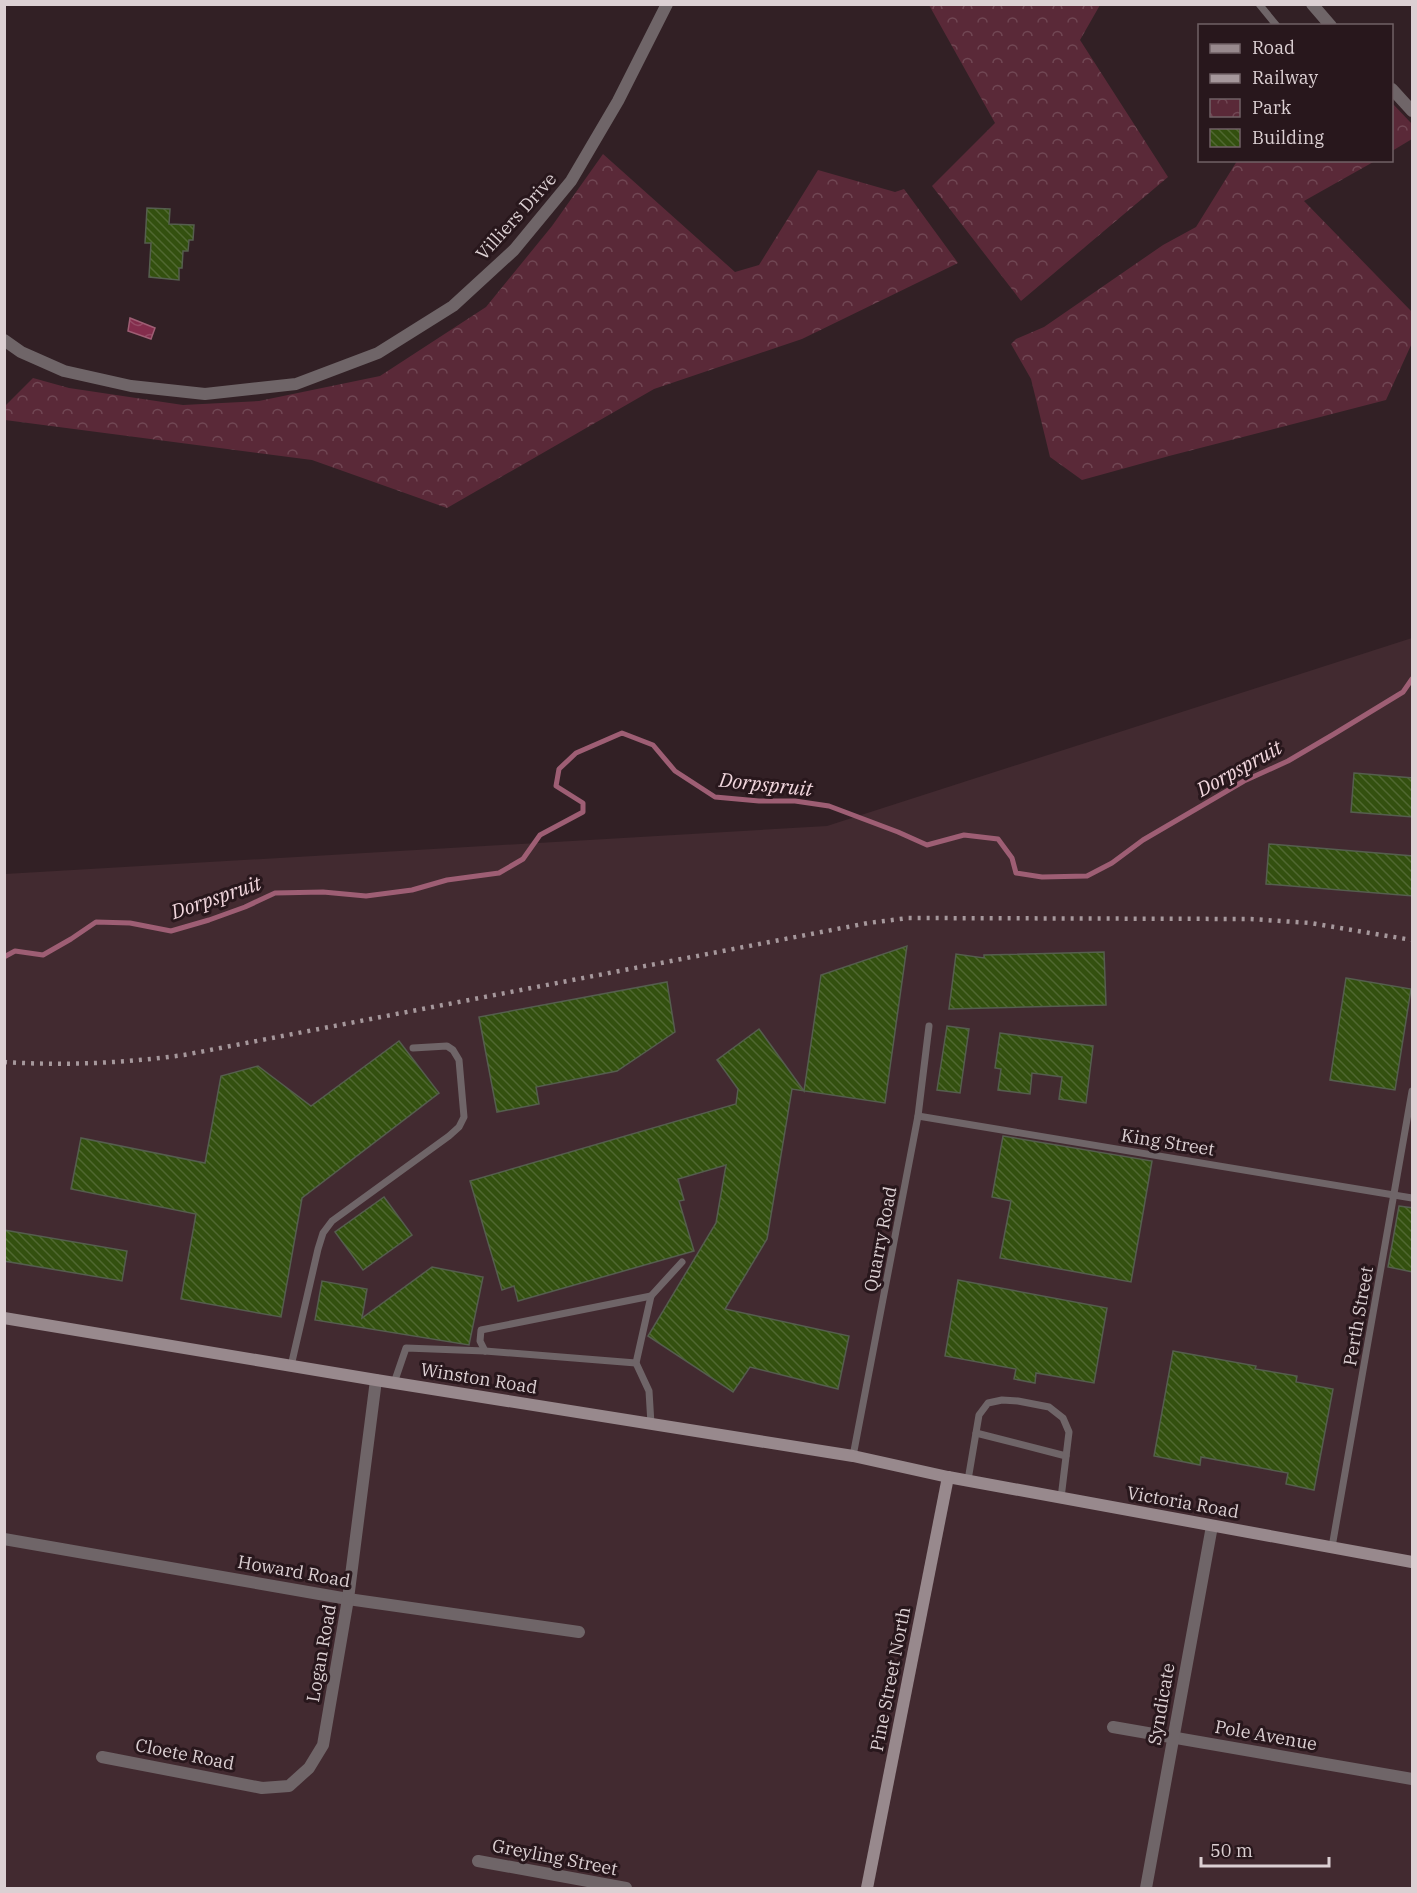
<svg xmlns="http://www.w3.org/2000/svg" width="1417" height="1893" font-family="'IBM Plex Serif',serif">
<defs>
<pattern id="park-crowns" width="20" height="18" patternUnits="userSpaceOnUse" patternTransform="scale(1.5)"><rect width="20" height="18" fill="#5a2938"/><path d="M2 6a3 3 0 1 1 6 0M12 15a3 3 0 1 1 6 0" fill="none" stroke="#714754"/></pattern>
<pattern id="water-waves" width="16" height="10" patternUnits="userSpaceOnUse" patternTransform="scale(1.5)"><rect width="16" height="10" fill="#832d4c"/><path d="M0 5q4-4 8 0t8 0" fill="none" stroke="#944a65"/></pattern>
<pattern id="building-back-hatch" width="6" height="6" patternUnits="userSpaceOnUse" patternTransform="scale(1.5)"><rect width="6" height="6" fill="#33500f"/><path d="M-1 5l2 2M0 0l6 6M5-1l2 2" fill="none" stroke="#506831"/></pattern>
</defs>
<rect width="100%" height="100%" fill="#322025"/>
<path fill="#422a30" d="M1412,638V1888H5V874L827,826Z"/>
<g fill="url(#park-crowns)">
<path d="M929,5H1100L1080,40L1168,177L1021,301L932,186L995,123Z"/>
<path d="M1392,103L1412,124V139L1392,151Z"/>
<path d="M603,154L735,272L759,265L818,170L895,192L904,189L958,263L802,339L654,389L447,508L312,460L5,420V406L33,378L69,388L183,405L259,401L380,376L486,307L552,226Z"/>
<path d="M1237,161H1375L1304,201L1412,312V343L1386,400L1169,456L1082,480L1050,457L1031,379L1011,344L1016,339L1044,327L1163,245L1196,227Z"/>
</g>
<path fill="url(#water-waves)" stroke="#9e5e74" stroke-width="1.5" d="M130,318L155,328L151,339L128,331Z"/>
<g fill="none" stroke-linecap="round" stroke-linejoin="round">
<path stroke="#9e5e74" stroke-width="5" d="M4,957L15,951L43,955L71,939L96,922L130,923L171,931L209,920L245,907L275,893L323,892L366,896L412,890L447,880L499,873L523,859L540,835L583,812V803L556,786L559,769L576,753L622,733L653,745L675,771L715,797L759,801H795L829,806L898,832L927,845L964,835L998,839L1012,858L1016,873L1042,877L1087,876L1112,863L1143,840L1244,781L1288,761L1334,734L1403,692L1412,679"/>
</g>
<g fill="url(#building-back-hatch)" stroke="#555e4e" stroke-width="1.5">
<path d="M147,208L170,209L169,224L194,225L193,240H189L188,251H183L182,268H179V280L149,277L151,243H145Z"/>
<path d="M1354,773L1413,778V817L1351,812Z"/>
<path d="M1269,844L1413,856V896L1266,884Z"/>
<path d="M907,946L885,1103L792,1089L767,1239L725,1309L849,1336L838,1389L750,1367L733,1392L648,1336L716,1223L726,1165L678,1179L684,1200L679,1201L694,1251L518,1301L514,1286L502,1290L470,1181L736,1104L738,1089L717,1060L759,1029L804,1091L821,975Z"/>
<path d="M1104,952L1106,1005L949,1009L956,954L984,958V955Z"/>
<path d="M1346,978L1411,989L1395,1090L1330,1080Z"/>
<path d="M667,982L675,1032L617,1071L536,1087L539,1104L497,1112L479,1017Z"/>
<path d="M947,1026L969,1029L960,1093L937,1090Z"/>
<path d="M1000,1033L1093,1046L1086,1103L1059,1099L1062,1077L1032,1073L1030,1094L998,1090L1001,1069L995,1068Z"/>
<path d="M399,1041L439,1093L302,1198L281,1317L181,1299L196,1214L71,1189L81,1138L205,1163L221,1076L258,1066L311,1106Z"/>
<path d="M1003,1136L1152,1161L1131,1282L1000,1258L1011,1201L992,1197Z"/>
<path d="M384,1197L412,1235L363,1270L335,1232Z"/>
<path d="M1399,1206L1413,1208V1272L1388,1267Z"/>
<path d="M4,1230L127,1251L122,1281L4,1261Z"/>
<path d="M432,1267L483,1277L469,1345L315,1320L322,1281L367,1289L362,1318Z"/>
<path d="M958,1280L1107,1308L1094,1383L1036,1373L1035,1383L1014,1379L1016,1369L945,1356Z"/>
<path d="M1173,1351L1256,1366L1255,1369L1297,1376L1296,1382L1333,1389L1314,1490L1286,1484L1288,1473L1201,1457L1200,1465L1154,1456Z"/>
</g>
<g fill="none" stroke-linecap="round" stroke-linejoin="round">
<g stroke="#6f6568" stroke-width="7">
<path d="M1259,4L1277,26"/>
<path d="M918,1116L1412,1198"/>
<path d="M485,1351L480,1341L481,1330L651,1296"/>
<path d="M291,1366L318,1249L323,1233L332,1221L449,1136L459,1127L464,1117L459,1060L453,1050L447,1046L413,1048"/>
<path d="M394,1383L406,1348L485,1351L636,1363"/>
<path d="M651,1424L649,1391L636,1363L651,1296L682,1262"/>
<path d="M976,1433L1066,1456"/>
<path d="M853,1456L918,1116L929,1026"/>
<path d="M968,1480L979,1415L988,1403L1002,1400L1018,1401L1049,1407L1063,1418L1069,1432L1061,1498"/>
<path d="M1332,1547L1412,1091"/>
</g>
<g stroke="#6f6568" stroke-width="12">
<path d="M1312,4L1331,26"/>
<path d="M1392,89L1412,111"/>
<path d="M4,340L21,352L64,371L131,386L205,394L296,384L378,353L453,306L514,250L571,181L618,101L667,4"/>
<path d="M4,1539L348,1599L579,1632"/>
<path d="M1113,1727L1412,1779"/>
<path d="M102,1757L262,1788L289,1786L309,1768L323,1745L348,1599L376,1380"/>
<path d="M478,1861L626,1888"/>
<path d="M1146,1888L1212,1526"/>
</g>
<g stroke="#98898d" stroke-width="12">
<path d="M4,1318L376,1380L853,1456L948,1477L1412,1562"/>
<path d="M867,1888L948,1477"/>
</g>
<path stroke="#a6989c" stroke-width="4.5" stroke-dasharray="3 6" stroke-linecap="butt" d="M4,1062C65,1066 125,1063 184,1055L868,923L908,918L1251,919L1310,923L1412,940"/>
</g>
<g text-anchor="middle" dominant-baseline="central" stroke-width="6" stroke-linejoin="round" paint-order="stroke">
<g font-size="18" fill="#dcd0d3" stroke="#28171c">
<text transform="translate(516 216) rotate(-48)">Villiers Drive</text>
<text transform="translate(1168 1142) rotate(9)">King Street</text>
<text transform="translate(880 1239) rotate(-79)">Quarry Road</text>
<text transform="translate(1358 1316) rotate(-80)">Perth Street</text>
<text transform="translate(479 1378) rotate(9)">Winston Road</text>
<text transform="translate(1183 1502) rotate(10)">Victoria Road</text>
<text transform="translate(294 1571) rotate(10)">Howard Road</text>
<text transform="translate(321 1653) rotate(-80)">Logan Road</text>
<text transform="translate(890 1679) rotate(-79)">Pine Street North</text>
<text transform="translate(1161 1704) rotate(-80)">Syndicate</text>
<text transform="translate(1266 1735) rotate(10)">Pole Avenue</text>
<text transform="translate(185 1754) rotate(11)">Cloete Road</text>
<text transform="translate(555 1857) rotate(11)">Greyling Street</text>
</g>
<g font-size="20" font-style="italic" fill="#f2d7de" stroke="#28171c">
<text transform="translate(1239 768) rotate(-29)">Dorpspruit</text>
<text transform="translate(766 784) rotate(6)">Dorpspruit</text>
<text transform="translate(216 897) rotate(-19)">Dorpspruit</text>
</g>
</g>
<rect width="1417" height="1893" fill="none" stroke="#dcd0d3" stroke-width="12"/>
<rect x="1198" y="24" width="195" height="138" fill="#28171c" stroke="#706165" stroke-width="1.5"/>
<rect x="1210" y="44" width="30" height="9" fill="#98898d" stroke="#706165" stroke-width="1.5"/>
<text x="1252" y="54" font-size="18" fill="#dcd0d3">Road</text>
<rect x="1210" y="74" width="30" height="9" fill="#a6989c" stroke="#706165" stroke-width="1.5"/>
<text x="1252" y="84" font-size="18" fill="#dcd0d3">Railway</text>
<rect x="1210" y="99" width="30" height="18" fill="url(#park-crowns)" stroke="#706165" stroke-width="1.5"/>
<text x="1252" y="114" font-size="18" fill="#dcd0d3">Park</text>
<rect x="1210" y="129" width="30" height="18" fill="url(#building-back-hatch)" stroke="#706165" stroke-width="1.5"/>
<text x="1252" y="144" font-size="18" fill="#dcd0d3">Building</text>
<path d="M1201 1857v9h128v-9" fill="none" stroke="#dcd0d3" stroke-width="3"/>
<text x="1210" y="1857" font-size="18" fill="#dcd0d3" stroke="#28171c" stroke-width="4.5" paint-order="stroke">50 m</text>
</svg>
